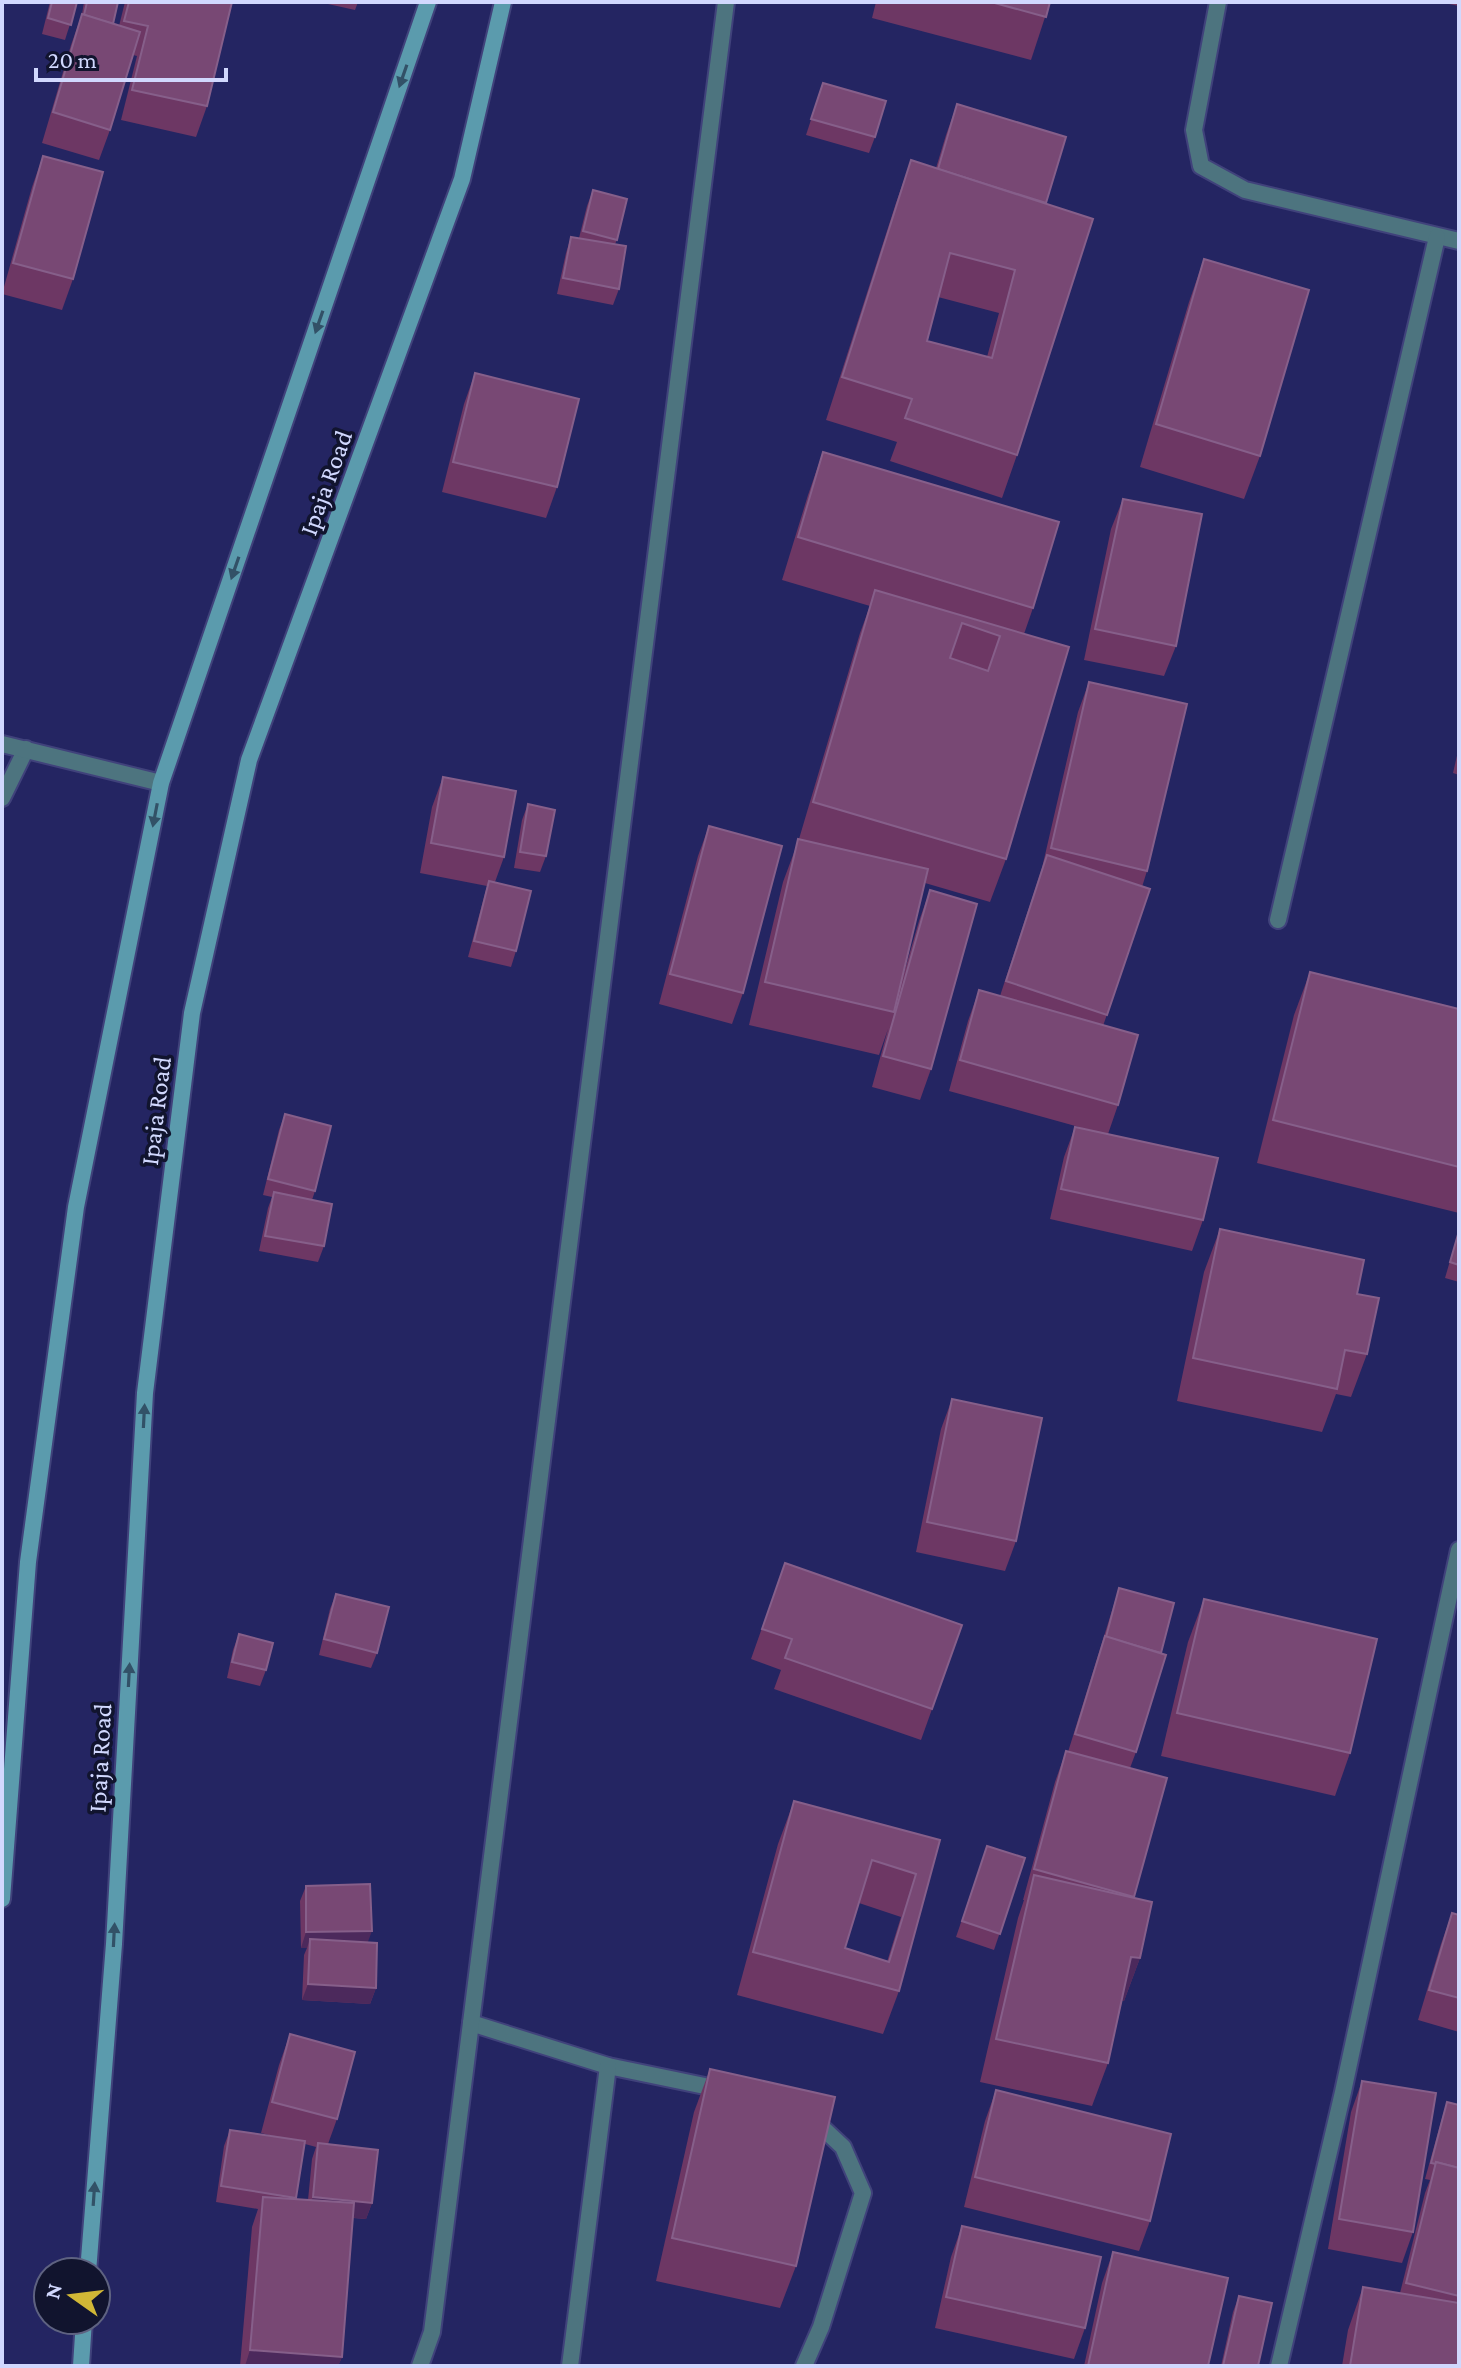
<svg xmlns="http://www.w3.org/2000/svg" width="1461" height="2368" font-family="'Crimson Pro',serif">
<rect width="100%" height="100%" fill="#242562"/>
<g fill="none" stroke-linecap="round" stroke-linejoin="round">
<defs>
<g id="lane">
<path d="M2,798L26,749"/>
<path d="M471,2023L608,2066L724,2090"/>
<path d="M570,2366L608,2066"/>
<path d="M804,2366L821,2327L863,2193L843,2147L813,2119"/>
</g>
<g id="street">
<path d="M1218,2L1194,130L1201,166L1245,190L1459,241"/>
<path d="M2,744L161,783"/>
<path d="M1278,920L1437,237"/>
<path d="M420,2366L432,2332L726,2"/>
<path d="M1279,2366L1343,2092L1459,1550"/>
</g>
<g id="secondary">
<path d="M2,1899L28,1562L76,1207L161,783L428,2"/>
<path d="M88,2272L114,1944L145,1393L192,1013L249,760L462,179L503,2"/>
<path d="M81,2366L84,2320"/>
</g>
</defs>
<use href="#lane" stroke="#40427b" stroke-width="20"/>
<use href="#street" stroke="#40427b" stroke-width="20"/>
<use href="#secondary" stroke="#40427b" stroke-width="20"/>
<use href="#lane" stroke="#4d747f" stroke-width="16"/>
<use href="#street" stroke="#4d747f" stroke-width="16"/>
<use href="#secondary" stroke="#5b9bad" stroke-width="16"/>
</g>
<g fill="#6d3764" fill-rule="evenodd">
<path d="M50,2H77L65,40L42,34Z"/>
<path d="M84,2H118L113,24L119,26L125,2H232L207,106L196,137L121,120L137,56L133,55L110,130L99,160L42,143L71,45L82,14Z"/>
<path d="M319,2H358L355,10Z"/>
<path d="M876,2H1050L1031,60L872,18Z"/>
<path d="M1439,2H1459V6Z"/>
<path d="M823,83L875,137L869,153L806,135Z"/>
<path d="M957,104L1046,203L1017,455L1002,498L890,461L897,442L826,420L896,203L911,160L936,168L946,135ZM938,297L999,313L987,357L927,341Z"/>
<path d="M43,156L73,279L62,310L2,294L32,187Z"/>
<path d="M593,190L617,240L615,244L619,289L613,305L557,294L566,253L571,237L579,238L587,206Z"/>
<path d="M1204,259L1260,456L1244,499L1140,467L1189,302Z"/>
<path d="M475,373L557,487L546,518L442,492L464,404Z"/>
<path d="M823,452L1033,608L1024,634L1006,859L990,902L925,883L901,983L919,921L930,890L931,1069L920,1100L872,1087L888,1029L879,1055L749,1025L783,882L799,839L860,633L870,606L782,580L808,495Z"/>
<path d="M1123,499L1176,646L1164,676L1084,660L1111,529Z"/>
<path d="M1089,682L1147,871L1142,887L1150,889L1103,1026L1118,1105L1108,1134L1203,1220L1192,1251L1050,1219L1064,1157L1075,1127H1079L949,1091L968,1021L979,990L1000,996L1042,868L1078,712Z"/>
<path d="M1459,747V775L1453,773Z"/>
<path d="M443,777L504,857L495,882L516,951L511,967L468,957L487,886L420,873L432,807Z"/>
<path d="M528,804L546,856L540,872L514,868L522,820Z"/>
<path d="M709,826L743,993L732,1024L659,1004L698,856Z"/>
<path d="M1310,972L1459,1009V1213L1257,1163L1294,1015Z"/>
<path d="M285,1114L315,1191L312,1200L324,1246L318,1262L259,1251L268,1208L272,1197L263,1195L279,1130Z"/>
<path d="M1220,1229L1357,1294L1367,1354L1351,1397L1336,1394L1322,1432L1177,1401L1204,1272Z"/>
<path d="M1459,1230V1282L1445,1278Z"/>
<path d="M952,1399L1016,1541L1005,1571L916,1552L941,1429Z"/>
<path d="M785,1563L962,1625L921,1740L774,1689L781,1670L751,1659Z"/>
<path d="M1119,1588L1161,1653L1136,1752L1130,1768L1134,1897L1140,1958L1124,2001H1122L1108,2063L1092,2106L980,2082L1018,1918L1024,1900H1023L1055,1782L1066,1751L1068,1752Z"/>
<path d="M336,1594L377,1653L371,1668L319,1655L330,1609Z"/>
<path d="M1204,1599L1350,1753L1335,1796L1161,1756L1188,1642Z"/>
<path d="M239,1634L266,1670L260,1686L227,1678L233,1650Z"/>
<path d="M794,1801L940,1840L899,1991L883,2034L737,1995L778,1844ZM859,1903L901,1917L887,1962L845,1948Z"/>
<path d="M987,1846L1025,1858L994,1950L956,1937Z"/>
<path d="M306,1886L367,1943L376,1988L370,2004L302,2000L304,1955L307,1948H301L300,1901Z"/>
<path d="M1452,1913L1459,1915V2032L1418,2020L1441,1944Z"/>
<path d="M290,2034L337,2119L328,2144L372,2203L366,2219L353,2218L342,2357L338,2366H240L252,2227L258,2209L216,2202L224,2146L230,2130L280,2138L261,2133L279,2065ZM305,2144L316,2147L312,2159L308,2200L296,2199Z"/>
<path d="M710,2069L796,2266L780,2308L656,2281L694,2112Z"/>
<path d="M1362,2081L1413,2232L1402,2263L1328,2249L1351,2112Z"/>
<path d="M996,2090L1150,2221L1139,2251L964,2207L985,2121Z"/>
<path d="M1447,2102L1459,2105V2366H1342L1348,2330L1363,2287L1400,2293L1425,2193L1430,2180L1425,2179L1442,2118Z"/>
<path d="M962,2226L1085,2328L1074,2359L935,2328L951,2257Z"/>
<path d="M1113,2252L1208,2366H1084L1102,2283Z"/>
<path d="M1239,2296L1258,2366H1221L1233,2312Z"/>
</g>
<g fill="#4c295c">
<path d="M372,1931L366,1947L310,1939L307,1948H301L306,1932Z"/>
<path d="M1131,1957L1140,1958L1124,2001L1115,2000Z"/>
<path d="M308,1984L376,1988L370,2004L302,2000Z"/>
<path d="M313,2197L372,2203L366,2219L307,2213Z"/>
<path d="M250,2350L342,2357L338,2366H245Z"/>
</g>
<g fill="#784874" stroke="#865f8a" stroke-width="2" fill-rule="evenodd">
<path d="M52,2H77L71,25L48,18Z"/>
<path d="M87,2H118L113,24L84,15Z"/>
<path d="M129,2H232L207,106L132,90L148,26L124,21Z"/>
<path d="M991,2H1050L1046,17Z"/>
<path d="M82,14L140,32L110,130L53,112Z"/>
<path d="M823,83L886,101L875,137L811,119Z"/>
<path d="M957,104L1066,137L1046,203L938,169Z"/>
<path d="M43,156L103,172L73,279L13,263Z"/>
<path d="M911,160L1093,219L1017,455L905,418L912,399L842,377ZM950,253L1015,270L992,358L927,341Z"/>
<path d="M593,190L627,199L617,240L583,231Z"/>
<path d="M571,237L626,246L619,289L563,278Z"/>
<path d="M1204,259L1309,290L1260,456L1156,424Z"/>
<path d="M475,373L579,399L557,487L453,462Z"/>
<path d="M823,452L1059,522L1033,608L798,537Z"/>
<path d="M1123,499L1202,514L1176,646L1095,629Z"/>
<path d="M875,590L1069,647L1006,859L813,802ZM962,623L1000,636L988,671L950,658Z"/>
<path d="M1089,682L1187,704L1147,871L1051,848Z"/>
<path d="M443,777L516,791L504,857L431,843Z"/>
<path d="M528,804L555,810L546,856L520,852Z"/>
<path d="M709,826L782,846L743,993L670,974Z"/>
<path d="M798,839L928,869L894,1012L765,982Z"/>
<path d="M1047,855L1150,889L1107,1015L1006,981Z"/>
<path d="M489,881L531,891L516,951L474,941Z"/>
<path d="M930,890L977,904L931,1069L883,1056Z"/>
<path d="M1310,972L1459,1009V1167L1273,1120Z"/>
<path d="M979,990L1138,1035L1118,1105L960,1060Z"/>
<path d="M285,1114L331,1126L315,1191L268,1179Z"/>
<path d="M1075,1127L1218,1158L1203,1220L1061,1189Z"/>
<path d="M274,1192L332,1204L324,1246L265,1236Z"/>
<path d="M1220,1229L1364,1260L1357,1294L1379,1298L1367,1354L1345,1350L1337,1389L1193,1358Z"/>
<path d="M1459,1231V1265L1450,1262Z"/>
<path d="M952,1399L1042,1418L1016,1541L927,1522Z"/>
<path d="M785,1563L962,1625L932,1709L785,1658L792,1639L762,1629Z"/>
<path d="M1119,1588L1174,1603L1161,1653L1106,1637Z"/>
<path d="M336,1594L389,1607L377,1653L324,1639Z"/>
<path d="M1204,1599L1377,1639L1350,1753L1177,1713Z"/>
<path d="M239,1634L273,1643L266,1670L232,1662Z"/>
<path d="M1105,1636L1166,1655L1136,1752L1075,1734Z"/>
<path d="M1066,1751L1167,1778L1134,1897L1034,1869Z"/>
<path d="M794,1801L940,1840L899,1991L753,1952ZM872,1860L916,1874L889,1962L845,1948Z"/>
<path d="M987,1846L1025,1858L1000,1934L962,1921Z"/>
<path d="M1034,1875L1152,1902L1140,1958L1131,1957L1108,2063L996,2039Z"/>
<path d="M370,1884L372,1931L306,1932V1886Z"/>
<path d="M1452,1913L1459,1915V1998L1429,1990Z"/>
<path d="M310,1939L377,1943L376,1988L308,1984Z"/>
<path d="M290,2034L355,2052L337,2119L272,2102Z"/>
<path d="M710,2069L835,2097L796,2266L672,2238Z"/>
<path d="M1362,2081L1436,2093L1413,2232L1339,2219Z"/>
<path d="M996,2090L1171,2134L1150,2221L975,2177Z"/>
<path d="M1447,2102L1459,2105V2168L1436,2162V2164L1431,2163Z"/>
<path d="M230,2130L305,2141L296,2198L221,2186Z"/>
<path d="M318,2143L378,2150L372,2203L313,2197Z"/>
<path d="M1436,2162L1459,2168V2296L1406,2283Z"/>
<path d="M263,2197L354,2203L342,2357L250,2350Z"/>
<path d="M962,2226L1101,2257L1085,2328L946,2297Z"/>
<path d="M1113,2252L1228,2278L1208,2366H1088Z"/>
<path d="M1363,2287L1459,2303V2366H1350Z"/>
<path d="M1239,2296L1272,2303L1258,2366H1223Z"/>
</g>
<defs><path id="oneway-solid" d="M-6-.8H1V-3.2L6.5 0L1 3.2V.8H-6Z" transform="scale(2)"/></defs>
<g fill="#325167">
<use href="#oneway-solid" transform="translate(403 76) rotate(109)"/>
<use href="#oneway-solid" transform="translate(319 322) rotate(109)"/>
<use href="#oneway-solid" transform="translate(235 568) rotate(109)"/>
<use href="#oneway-solid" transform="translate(155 815) rotate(101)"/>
<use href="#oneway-solid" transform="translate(144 1416) rotate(-87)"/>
<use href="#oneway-solid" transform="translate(129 1675) rotate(-87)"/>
<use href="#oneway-solid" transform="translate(114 1935) rotate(-87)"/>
<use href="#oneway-solid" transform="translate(94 2194) rotate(-86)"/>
</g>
<g text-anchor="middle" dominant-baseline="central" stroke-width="7" stroke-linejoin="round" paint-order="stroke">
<g font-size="26" fill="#d1d8fe" stroke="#11142e">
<text transform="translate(326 483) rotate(-70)">Ipaja Road</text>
<text transform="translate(156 1111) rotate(-83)">Ipaja Road</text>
<text transform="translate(100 1758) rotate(-87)">Ipaja Road</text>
</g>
</g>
<rect width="1461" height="2368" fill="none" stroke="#d1d8fe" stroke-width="8"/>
<g transform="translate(72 2296) rotate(284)"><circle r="38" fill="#11142e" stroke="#5e6281" stroke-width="2"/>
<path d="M0-6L14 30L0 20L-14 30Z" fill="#d1b736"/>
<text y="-12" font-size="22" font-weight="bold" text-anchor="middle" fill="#d1d8fe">N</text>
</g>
<path d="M36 68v12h190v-12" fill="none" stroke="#d1d8fe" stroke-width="4"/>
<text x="48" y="68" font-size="24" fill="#d1d8fe" stroke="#11142e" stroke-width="6" paint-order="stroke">20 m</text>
</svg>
